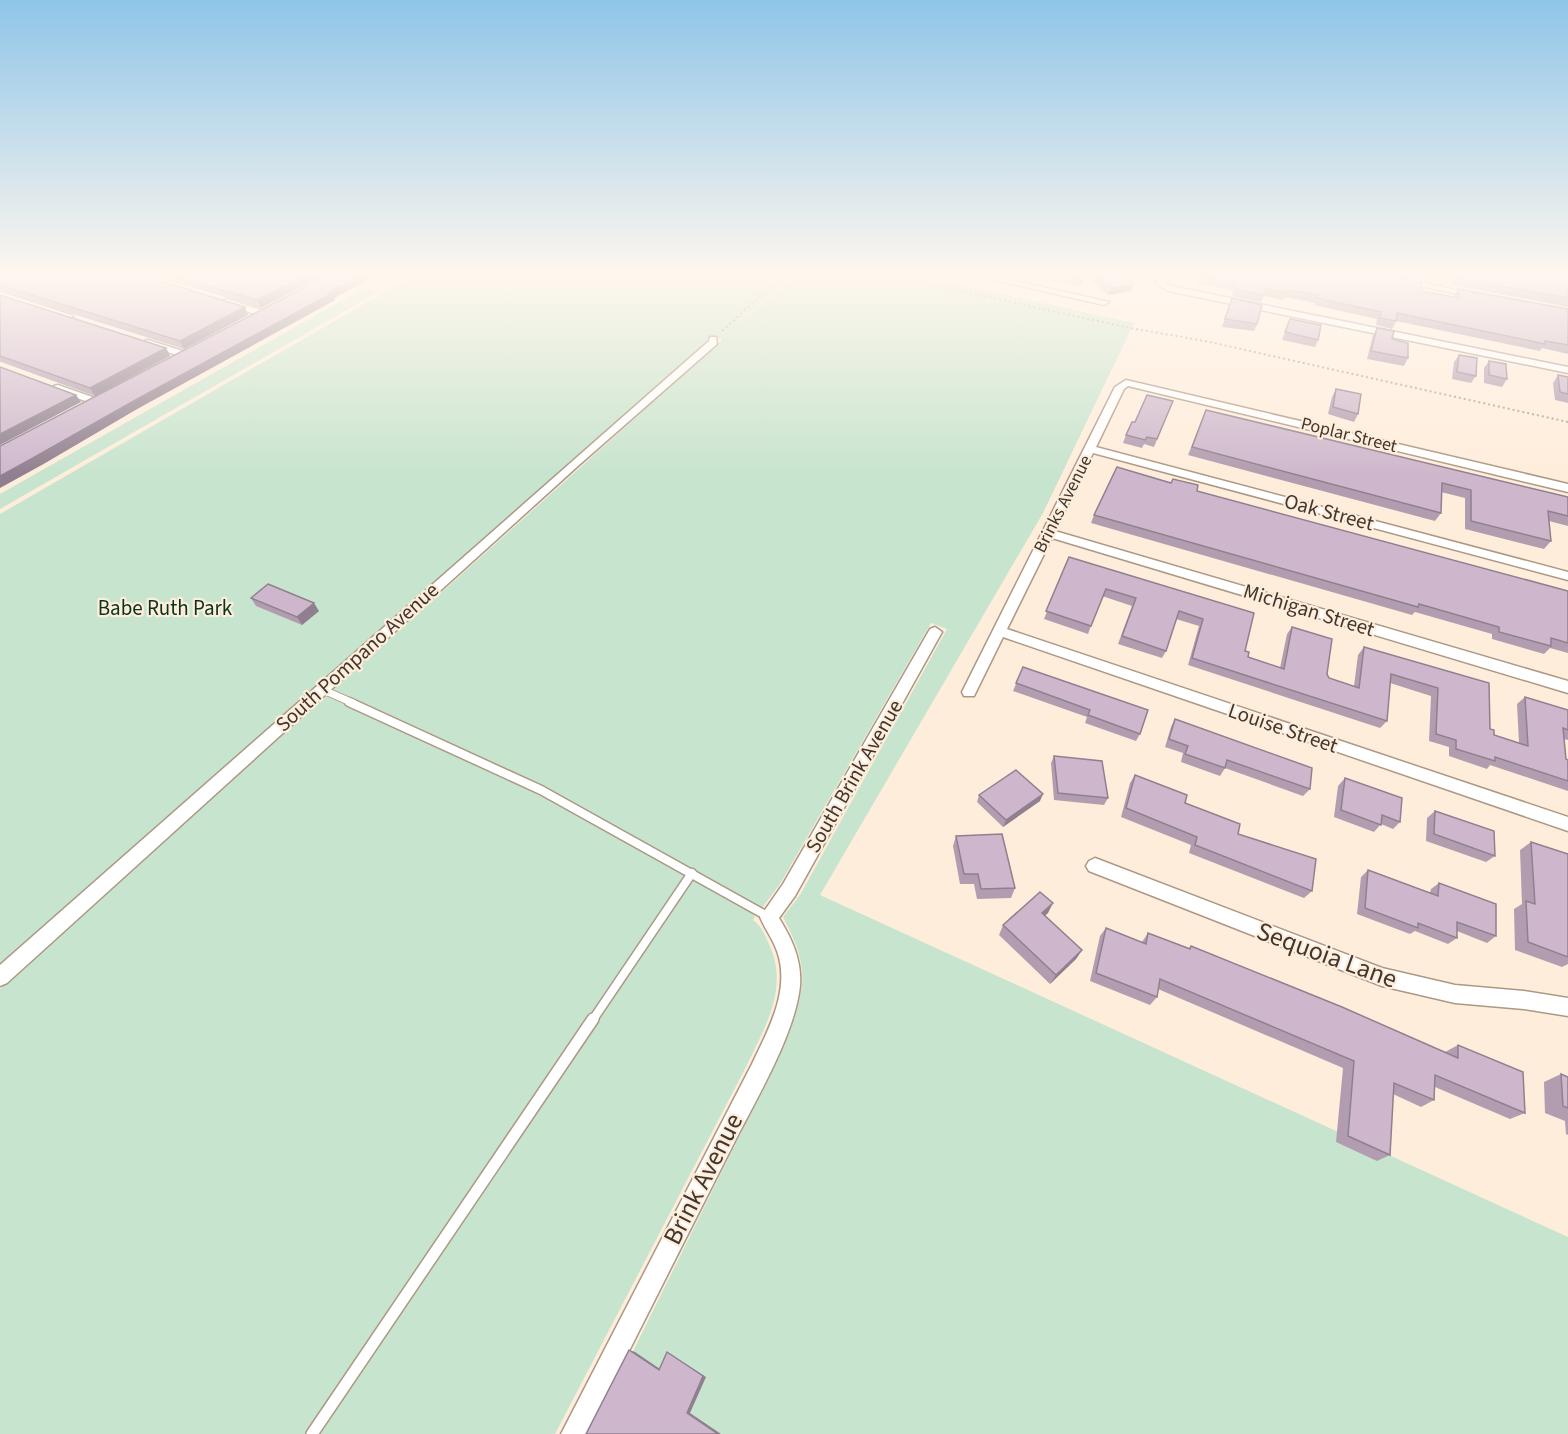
<svg xmlns="http://www.w3.org/2000/svg" width="1568" height="1434" font-family="'Source Sans 3',sans-serif">
<rect width="100%" height="100%" fill="#ffeddb"/>
<g fill="#c7e4ce">
<path d="M416,274H451L481,281L493,274H793L734,327L797,274H912L1134,323L1043,513L820,895L1568,1237V1434H592L784,1046C805,991 812,971 783,917L800,895L947,629L931,623L780,884L762,908L753,913L755,917L753,920C761,926 764,933 768,942C790,986 766,1025 747,1065L555,1434H0V989L721,341V337L0,977V514Z"/>
<path d="M364,288L378,292L0,509V494Z"/>
</g>
<g fill="none" stroke-linecap="round" stroke-linejoin="round">
<defs>
<path id="lane-far2" d="M321,689L353,703"/>
<g id="lane-far1">
<path d="M349,702L541,790L769,917"/>
<path d="M592,1021L692,873"/>
</g>
<path id="lane" d="M312,1434L593,1019"/>
<g id="street">
<path d="M969,274H985L1109,302L1104,305Z"/>
<path d="M1159,274H1167L1165,282L1171,286L1568,367V373L1168,291L1156,283Z"/>
<path d="M1363,274H1380L1481,295L1477,298Z"/>
<path d="M0,292L71,315L73,317L65,319L0,298Z"/>
<path d="M227,299L264,311L266,313L261,316L224,304V300Z"/>
<path d="M710,337H716L717,344L579,465L7,983L0,986V965L709,341Z"/>
<path d="M148,340L186,352L188,354L183,357L145,345V341Z"/>
<path d="M1126,380L1568,484V492L1128,386L1124,389L1096,447L1568,572V580L1093,453L1055,531L1568,681V693L1052,538L1007,629L1568,817V831L1003,637L974,696H964L962,692L1115,387Z"/>
<path d="M58,385L98,399L99,401L94,404L54,390V386Z"/>
<path d="M935,627L942,632L795,896L779,918C792,939 802,960 800,986C795,1035 755,1101 733,1145C684,1241 636,1338 587,1434H561L752,1064C768,1030 791,990 777,951C773,939 765,929 760,917L783,884L930,629Z"/>
<path d="M1095,858L1382,968L1455,985L1524,991L1568,998V1016L1524,1009L1455,1003L1382,986L1089,871L1086,866L1089,861Z"/>
</g>
</defs>
<use href="#lane-far2" stroke="#ad9884" stroke-width="9"/>
<use href="#lane-far1" stroke="#ad9884" stroke-width="11"/>
<use href="#lane" stroke="#ad9884" stroke-width="14"/>
<use href="#street" stroke="#ad9884" stroke-width="3"/>
<g stroke="#ab9d8f" stroke-width="2" stroke-dasharray="2 3" stroke-linecap="butt">
<path d="M882,274L1130,328L1205,341L1568,422"/>
<path d="M722,331L785,274"/>
</g>
<use href="#lane-far2" stroke="#fff" stroke-width="7"/>
<use href="#lane-far1" stroke="#fff" stroke-width="8"/>
<use href="#lane" stroke="#fff" stroke-width="11"/>
<use href="#street" fill="#fff" fill-rule="evenodd"/>
</g>
<g fill="#b19daf">
<path d="M0,274L245,307L248,315L184,349L0,291Z"/>
<path d="M148,274H326L261,308Z"/>
<path d="M330,274H384L377,278L373,277L334,298L335,300L137,409L40,466Z"/>
<path d="M1022,274H1121L1131,291L1108,295L1086,276L1080,286Z"/>
<path d="M1199,274L1421,291L1454,297V296L1458,289L1568,309V354L1542,348L1540,351L1396,321L1392,329L1376,325L1377,319L1314,305L1315,303L1285,297L1284,300L1264,296L1261,302L1232,296L1233,290L1196,283Z"/>
<path d="M1392,274H1422L1419,279Z"/>
<path d="M1441,274H1568V307L1453,285V276Z"/>
<path d="M0,295L166,348L170,356L95,396L1,362H0Z"/>
<path d="M1232,298L1257,324L1254,331L1222,327Z"/>
<path d="M1290,319L1318,340L1315,347L1282,340Z"/>
<path d="M1377,328L1392,339L1408,358L1404,366L1367,359L1373,335Z"/>
<path d="M1459,355L1476,376L1471,383L1452,379L1454,362Z"/>
<path d="M1489,361L1507,379L1502,387L1484,383V368Z"/>
<path d="M1558,375L1568,377V403L1555,400L1553,383Z"/>
<path d="M1336,389L1358,414L1354,422L1328,414L1332,397Z"/>
<path d="M1173,401L1154,447L1144,444L1142,448L1123,443L1126,435L1135,422Z"/>
<path d="M1206,410L1568,497V526L1549,521L1551,541L1544,549L1465,529V498L1441,492V513L1435,521L1188,455Z"/>
<path d="M1197,491L1568,591V653L1550,648L1544,654L1492,639V634L1415,612L1412,615L1091,523L1094,515Z"/>
<path d="M1069,557L1254,613L1245,651L1248,657L1280,668L1287,634L1292,627L1327,674L1329,678L1354,686L1358,655L1364,647L1489,683L1490,729L1494,735L1519,743L1517,704L1525,697L1568,710V740L1564,739L1566,759L1568,760V791L1490,765L1487,769L1449,756V747L1429,741L1431,696L1390,683L1387,721L1380,728L1188,665L1199,626L1176,619L1166,651L1162,658L1118,644L1132,606L1102,596L1088,634L1044,619Z"/>
<path d="M251,598L319,611L302,625L256,606Z"/>
<path d="M1023,667L1140,734L1136,741L1085,723L1087,717L1013,691Z"/>
<path d="M1175,719L1310,789L1303,796L1225,768L1220,776L1181,762L1183,753L1165,747L1171,727Z"/>
<path d="M1054,756L1108,798L1104,805L1054,800L1051,763Z"/>
<path d="M1135,775L1238,834L1312,891L1304,898L1189,853L1191,845L1121,817L1130,783Z"/>
<path d="M1345,778L1400,822L1393,829L1381,824L1374,832L1334,817L1338,786Z"/>
<path d="M979,795L1040,801L1003,827L977,802Z"/>
<path d="M1435,811L1495,856L1486,862L1426,841L1427,818Z"/>
<path d="M956,836L1015,888L1011,898L977,899L974,884H960L953,846Z"/>
<path d="M1531,842L1568,854V964L1562,967L1515,950L1514,909L1522,904L1520,850Z"/>
<path d="M1368,870L1430,893L1431,889L1439,883L1496,936L1487,943L1457,931V938L1448,944L1415,931L1410,934L1357,914L1361,877Z"/>
<path d="M1048,913L1044,916L1082,950L1076,959L1050,984L999,935L1003,925Z"/>
<path d="M1106,928L1142,942L1148,933L1189,948L1191,946L1445,1052L1458,1045L1525,1113L1510,1119L1435,1087L1434,1100L1421,1107L1393,1094L1390,1155L1377,1161L1336,1142L1343,1068L1158,989L1157,997L1150,1005L1090,981L1100,936Z"/>
<path d="M1561,1074L1568,1077V1135L1566,1134L1565,1121L1545,1113L1544,1082Z"/>
</g>
<g fill="#90808f">
<path d="M309,274H326L261,308L257,300Z"/>
<path d="M364,274H372L373,277L334,298L335,300L137,409L40,466L0,488V476L132,402Z"/>
<path d="M375,274H384L377,278Z"/>
<path d="M1085,274H1087L1086,276L1080,286L1082,279Z"/>
<path d="M1134,284L1131,291L1108,295L1111,288Z"/>
<path d="M245,307L248,315L184,349L180,341Z"/>
<path d="M166,348L170,356L95,396L90,388Z"/>
<path d="M76,395L81,402L0,445V434Z"/>
<path d="M314,603L319,611L302,625L297,617Z"/>
<path d="M1043,794L1040,801L1003,827L1006,820Z"/>
<path d="M1053,903L1048,913L1037,923L1042,913Z"/>
<path d="M1082,950L1076,959L1050,984L1056,975Z"/>
<path d="M629,1350L635,1352L663,1371L659,1370Z"/>
<path d="M667,1352L706,1377L690,1413L721,1434H718L687,1413Z"/>
</g>
<g fill="#ceb7cc" stroke="#90808f" stroke-width="1.5">
<path d="M0,274H138L245,307L180,341L0,285Z"/>
<path d="M168,274H309L257,300Z"/>
<path d="M330,274H364L329,292L332,293L132,402L33,458L0,476V446Z"/>
<path d="M1057,274H1085L1082,279Z"/>
<path d="M1094,274H1121L1134,284L1111,288Z"/>
<path d="M1199,274H1380L1422,282L1421,291L1459,298L1458,289L1568,309V345L1545,341V344L1397,313L1396,321L1380,318L1381,312L1317,298L1318,295L1288,290L1287,293L1266,289L1264,295L1235,289L1236,283L1199,276Z"/>
<path d="M1457,274H1568V298L1458,278Z"/>
<path d="M0,295L166,348L90,388L0,356Z"/>
<path d="M1232,298L1262,305L1257,324L1225,319Z"/>
<path d="M1290,319L1321,325L1318,340L1285,332Z"/>
<path d="M1377,328L1394,331L1392,339L1408,343V358L1371,351Z"/>
<path d="M1459,355L1477,358L1476,376L1457,372Z"/>
<path d="M1489,361L1506,364L1507,379L1489,375Z"/>
<path d="M0,367L76,395L0,434Z"/>
<path d="M1558,375L1568,377V394L1560,392Z"/>
<path d="M1336,389L1361,394L1358,414L1333,407Z"/>
<path d="M1147,395L1173,401L1157,439L1147,437L1145,440L1126,435L1132,422H1135Z"/>
<path d="M1206,410L1568,497V516L1548,511L1551,541L1471,521V490L1442,483L1441,513L1192,447Z"/>
<path d="M1117,467L1171,483L1173,479L1198,485L1197,491L1568,591V643L1551,638V646L1499,632V627L1419,604L1418,607L1094,515Z"/>
<path d="M1069,557L1254,613L1245,651L1249,652L1248,657L1284,669L1292,627L1332,639L1327,674L1329,678L1359,688L1364,647L1489,683L1490,729L1494,730V735L1528,746L1525,697L1568,710V730L1563,728L1566,759L1568,760V781L1495,757V761L1456,749V740L1436,734L1438,688L1391,674L1387,721L1192,658L1203,619L1179,611L1166,651L1122,636L1136,598L1106,589L1091,626L1046,611Z"/>
<path d="M268,584L314,603L297,617L251,598Z"/>
<path d="M1023,667L1148,710L1140,734L1088,715L1090,710L1016,683Z"/>
<path d="M1175,719L1312,768L1310,789L1227,760L1225,768L1185,754L1188,746L1169,739Z"/>
<path d="M1054,756L1102,761L1108,798L1058,793Z"/>
<path d="M1016,770L1043,794L1006,820L979,795Z"/>
<path d="M1135,775L1187,795L1185,803L1240,824L1238,834L1316,859L1312,891L1195,845L1197,837L1126,808Z"/>
<path d="M1345,778L1402,798L1400,822L1382,815L1381,825L1341,810Z"/>
<path d="M1435,811L1494,831L1495,856L1434,834Z"/>
<path d="M1002,834L1015,888L981,889L978,874H964L956,836Z"/>
<path d="M1531,842L1568,854V957L1528,942L1526,901L1535,904Z"/>
<path d="M1368,870L1438,896L1439,883L1496,904V936L1457,922V938L1418,923V928L1365,908Z"/>
<path d="M1040,892L1053,903L1042,913L1082,950L1056,975L1003,925Z"/>
<path d="M1106,928L1146,944L1148,933L1190,949L1191,946L1342,1007L1458,1058V1045L1523,1072L1525,1113L1435,1075L1434,1100L1394,1083L1390,1155L1348,1136L1354,1061L1160,979L1157,997L1096,973Z"/>
<path d="M1561,1074L1568,1077V1108L1563,1106Z"/>
<path d="M629,1350L659,1370L667,1352L703,1376L687,1413L718,1434H586Z"/>
</g>
<linearGradient id="sky" x2="0" y2="1"><stop stop-color="#8fc5e8"/><stop offset="0.58" stop-color="#fff7ef"/><stop offset="1" stop-color="#fff7ef" stop-opacity="0"/></linearGradient>
<rect width="1568" height="475" fill="url(#sky)"/>
<g text-anchor="middle" dominant-baseline="central" stroke-width="4.5" stroke-linejoin="round" paint-order="stroke">
<g font-size="18" fill="#40372f" stroke="#ffeddb">
<text transform="translate(1349 435) rotate(14)">Poplar Street</text>
<text transform="translate(1063 504) rotate(-63)">Brinks Avenue</text>
</g>
<g font-size="21" fill="#40372f" stroke="#ffeddb">
<text transform="translate(1329 512) rotate(15)">Oak Street</text>
<text transform="translate(1309 610) rotate(17)">Michigan Street</text>
<text transform="translate(357 657) rotate(-42)">South Pompano Avenue</text>
<text transform="translate(1283 728) rotate(19)">Louise Street</text>
<text transform="translate(854 776) rotate(-60)">South Brink Avenue</text>
</g>
<g font-size="21" fill="#06351a" stroke="#ffeddb">
<text x="165" y="608">Babe Ruth Park</text>
</g>
<g font-size="26" fill="#40372f" stroke="#ffeddb">
<text transform="translate(1327 955) rotate(20)">Sequoia Lane</text>
<text transform="translate(703 1179) rotate(-63)">Brink Avenue</text>
</g>
</g>
</svg>
